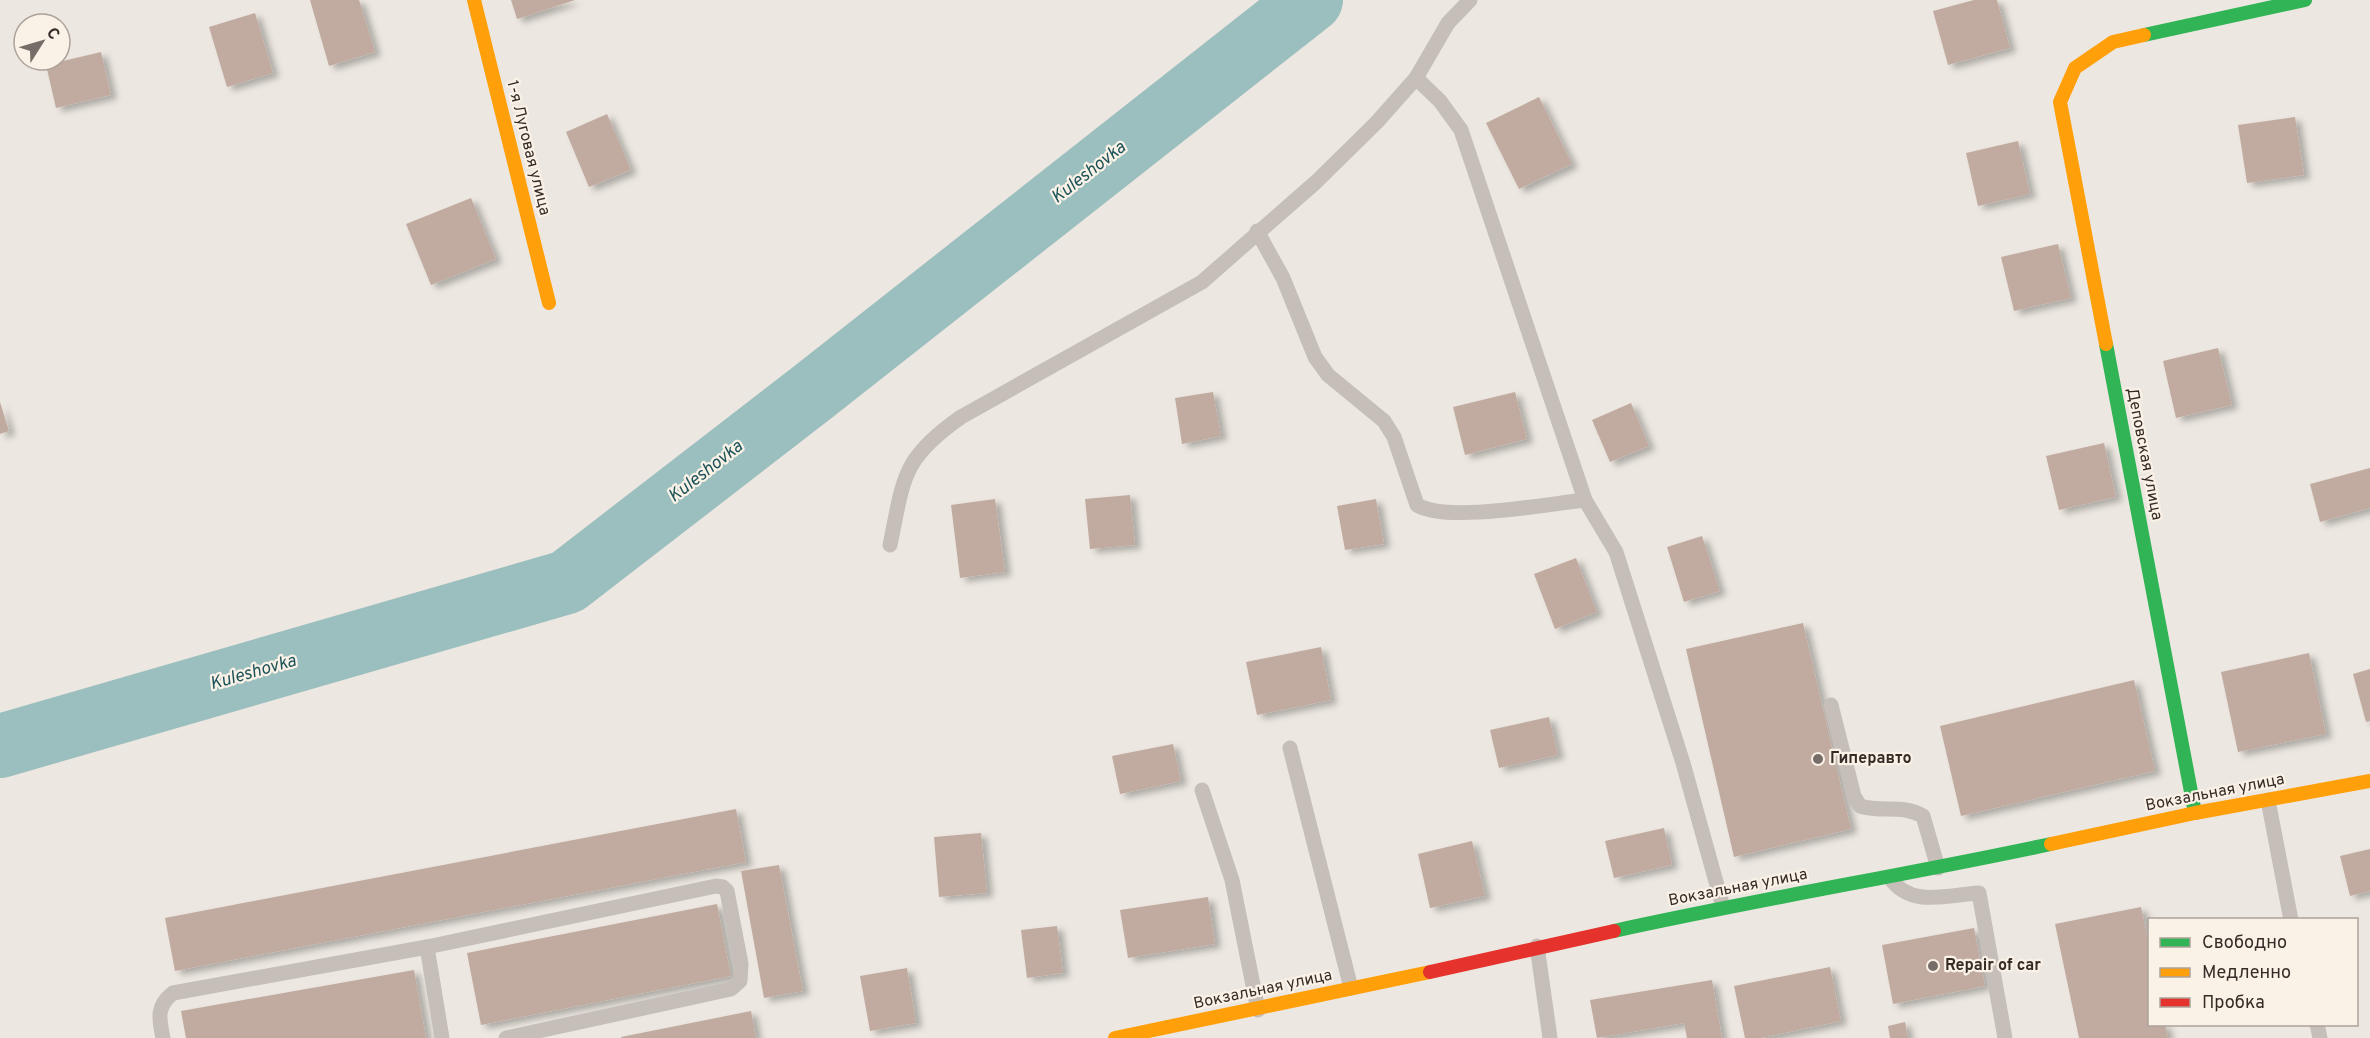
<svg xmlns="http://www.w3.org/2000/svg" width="2370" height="1038" font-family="Overpass,sans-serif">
<defs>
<filter id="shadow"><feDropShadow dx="6" dy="4" stdDeviation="3" flood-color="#0004"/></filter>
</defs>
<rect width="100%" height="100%" fill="#ece7e0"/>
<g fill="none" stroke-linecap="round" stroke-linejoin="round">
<path stroke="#9bbebe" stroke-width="64" d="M0,746L567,582L813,392L1311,0"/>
</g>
<g fill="#c1aba1" filter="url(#shadow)">
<path d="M310,0H359L375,52L329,66Z"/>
<path d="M511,0H575L517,19Z"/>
<path d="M1974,0H1997L2010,48L1948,65L1933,11Z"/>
<path d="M255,13L273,73L227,87L209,27Z"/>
<path d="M101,52L111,95L56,108L46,65Z"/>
<path d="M1539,97L1572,164L1519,189L1486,123Z"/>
<path d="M607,114L631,170L589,187L566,132Z"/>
<path d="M2295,117L2304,175L2247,183L2238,125Z"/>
<path d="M2018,141L2030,194L1978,206L1966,153Z"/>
<path d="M471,198L496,259L431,285L406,224Z"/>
<path d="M2058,244L2071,298L2014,311L2001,257Z"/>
<path d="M2218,348L2232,405L2176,418L2163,361Z"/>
<path d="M1213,392L1221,436L1182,444L1175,398Z"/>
<path d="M1515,392L1527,439L1465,455L1453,407Z"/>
<path d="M0,402L9,431L0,434Z"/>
<path d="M1631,403L1649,446L1610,462L1592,420Z"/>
<path d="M2104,443L2116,497L2059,510L2046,456Z"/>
<path d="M2370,468V508L2320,522L2310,484Z"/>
<path d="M1130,495L1135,545L1090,549L1085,499Z"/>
<path d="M995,499L1005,572L960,578L951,505Z"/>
<path d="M1376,499L1384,544L1345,550L1337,506Z"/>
<path d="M1702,536L1720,591L1684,602L1667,547Z"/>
<path d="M1576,558L1597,612L1555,629L1534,574Z"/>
<path d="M1803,623L1851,829L1734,857L1686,649Z"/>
<path d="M1321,647L1331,700L1257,715L1246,662Z"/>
<path d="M2309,653L2326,734L2238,752L2221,672Z"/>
<path d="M2370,669V721L2366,722L2353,674Z"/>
<path d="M2134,680L2155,771L1961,816L1940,726Z"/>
<path d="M1549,717L1558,755L1499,768L1490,730Z"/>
<path d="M1173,744L1181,781L1120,794L1112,756Z"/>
<path d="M736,809L746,862L175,971L165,918Z"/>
<path d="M1664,828L1672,865L1614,878L1605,841Z"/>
<path d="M981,833L987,893L939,897L934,837Z"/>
<path d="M1472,841L1485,896L1430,908L1418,854Z"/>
<path d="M2370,849V891L2350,896L2340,856Z"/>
<path d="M779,865L803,991L764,998L741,871Z"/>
<path d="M1208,897L1215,944L1128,958L1120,910Z"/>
<path d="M717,904L731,976L481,1025L467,953Z"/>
<path d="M2141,907L2150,949V1024H2165L2168,1038H2079L2055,924Z"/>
<path d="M1057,926L1063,973L1027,978L1021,930Z"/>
<path d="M1974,928L1985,986L1893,1004L1882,945Z"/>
<path d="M1830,967L1841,1021L1761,1038H1745L1734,986Z"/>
<path d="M907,968L916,1023L870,1031L860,976Z"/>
<path d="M414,970L426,1038H186L181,1011Z"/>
<path d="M1712,980L1722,1038H1687L1684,1023L1597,1038L1590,1000Z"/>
<path d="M751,1011L756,1038H621V1037Z"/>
<path d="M1905,1022L1908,1038H1890L1888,1026Z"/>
</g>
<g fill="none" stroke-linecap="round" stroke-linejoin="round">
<g stroke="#c6bfb9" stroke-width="15">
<path d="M1416,78L1440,101L1461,130L1585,500L1616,552L1683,763L1723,907"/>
<path d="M1257,231L1283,278L1315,357L1328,375L1384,421L1394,437L1417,505C1447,523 1547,504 1585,500"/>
<path d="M890,545C904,478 901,459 961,417L1202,282L1316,182L1377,122L1416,78L1448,23L1470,0"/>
<path d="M1831,705L1854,796L1860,806C1882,813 1902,804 1923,816L1938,868"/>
<path d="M1290,748L1351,988"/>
<path d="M1202,790L1232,880L1258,1010"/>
<path d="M2268,800L2291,920"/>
<path d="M1890,878C1911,908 1946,895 1979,893L2005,1038"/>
<path d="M1537,946L1550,1038"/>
<path d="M427,947L442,1038"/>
<path d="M2317,1024L2320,1038"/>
<path d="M163,1038C159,1019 156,1006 173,993L427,947L716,886L723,887L727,891L741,964L740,981L731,989L506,1038"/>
</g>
<g stroke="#30b455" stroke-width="14">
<path d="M2144,35L2305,0"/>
<path d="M2106,344L2195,813"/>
<path d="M1614,931C1759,899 1906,875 2051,844"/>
</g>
<g stroke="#ff9f0a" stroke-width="14">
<path d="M474,0L549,303"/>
<path d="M2106,344L2060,102L2075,68L2113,42L2144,35"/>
<path d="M2051,844L2195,813L2370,781"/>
<path d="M1115,1038L1430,972"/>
</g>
<path stroke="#e5322d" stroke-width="14" d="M1430,972L1614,931"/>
</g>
<g fill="#766d68" stroke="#faf1e7" stroke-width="2">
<circle cx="1818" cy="759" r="6"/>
<circle cx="1933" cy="966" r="6"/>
</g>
<g text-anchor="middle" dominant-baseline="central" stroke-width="4.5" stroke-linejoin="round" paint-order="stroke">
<g font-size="16" fill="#362c27" stroke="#faf1e7">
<text transform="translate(528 148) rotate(76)">1-я Луговая улица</text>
<text transform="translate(2144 454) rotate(79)">Деповская улица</text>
<text transform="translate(2215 793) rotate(-11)">Вокзальная улица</text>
<text transform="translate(1738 888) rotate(-11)">Вокзальная улица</text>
<text transform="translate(1263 990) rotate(-12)">Вокзальная улица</text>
</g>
<g font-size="16" font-weight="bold" fill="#362c27" stroke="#faf1e7" text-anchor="start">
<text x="1830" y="759">Гиперавто</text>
<text x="1945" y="966">Repair of car</text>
</g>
<g font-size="18" font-style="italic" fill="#1c5359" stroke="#faf1e7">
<text transform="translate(1089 173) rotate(-38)">Kuleshovka</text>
<text transform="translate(706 472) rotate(-38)">Kuleshovka</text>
<text transform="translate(253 673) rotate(-16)">Kuleshovka</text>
</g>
</g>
<rect x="2148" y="918" width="210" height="108" fill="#faf1e7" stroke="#aca29a" stroke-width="1.5"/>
<rect x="2160" y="938" width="30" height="9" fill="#30b455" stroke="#aca29a" stroke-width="1.5"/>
<text x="2202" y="948" font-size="18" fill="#362c27">Свободно</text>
<rect x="2160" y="968" width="30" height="9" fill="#ff9f0a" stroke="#aca29a" stroke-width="1.5"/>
<text x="2202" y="978" font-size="18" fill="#362c27">Медленно</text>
<rect x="2160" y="998" width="30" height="9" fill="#e5322d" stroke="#aca29a" stroke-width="1.5"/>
<text x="2202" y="1008" font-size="18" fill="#362c27">Пробка</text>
<g transform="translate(42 42) rotate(53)"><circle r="28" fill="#faf1e7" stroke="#aca29a" stroke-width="1.5"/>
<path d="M0-4.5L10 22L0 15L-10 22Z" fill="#766d68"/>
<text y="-9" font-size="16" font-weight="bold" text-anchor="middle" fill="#362c27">С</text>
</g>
</svg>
